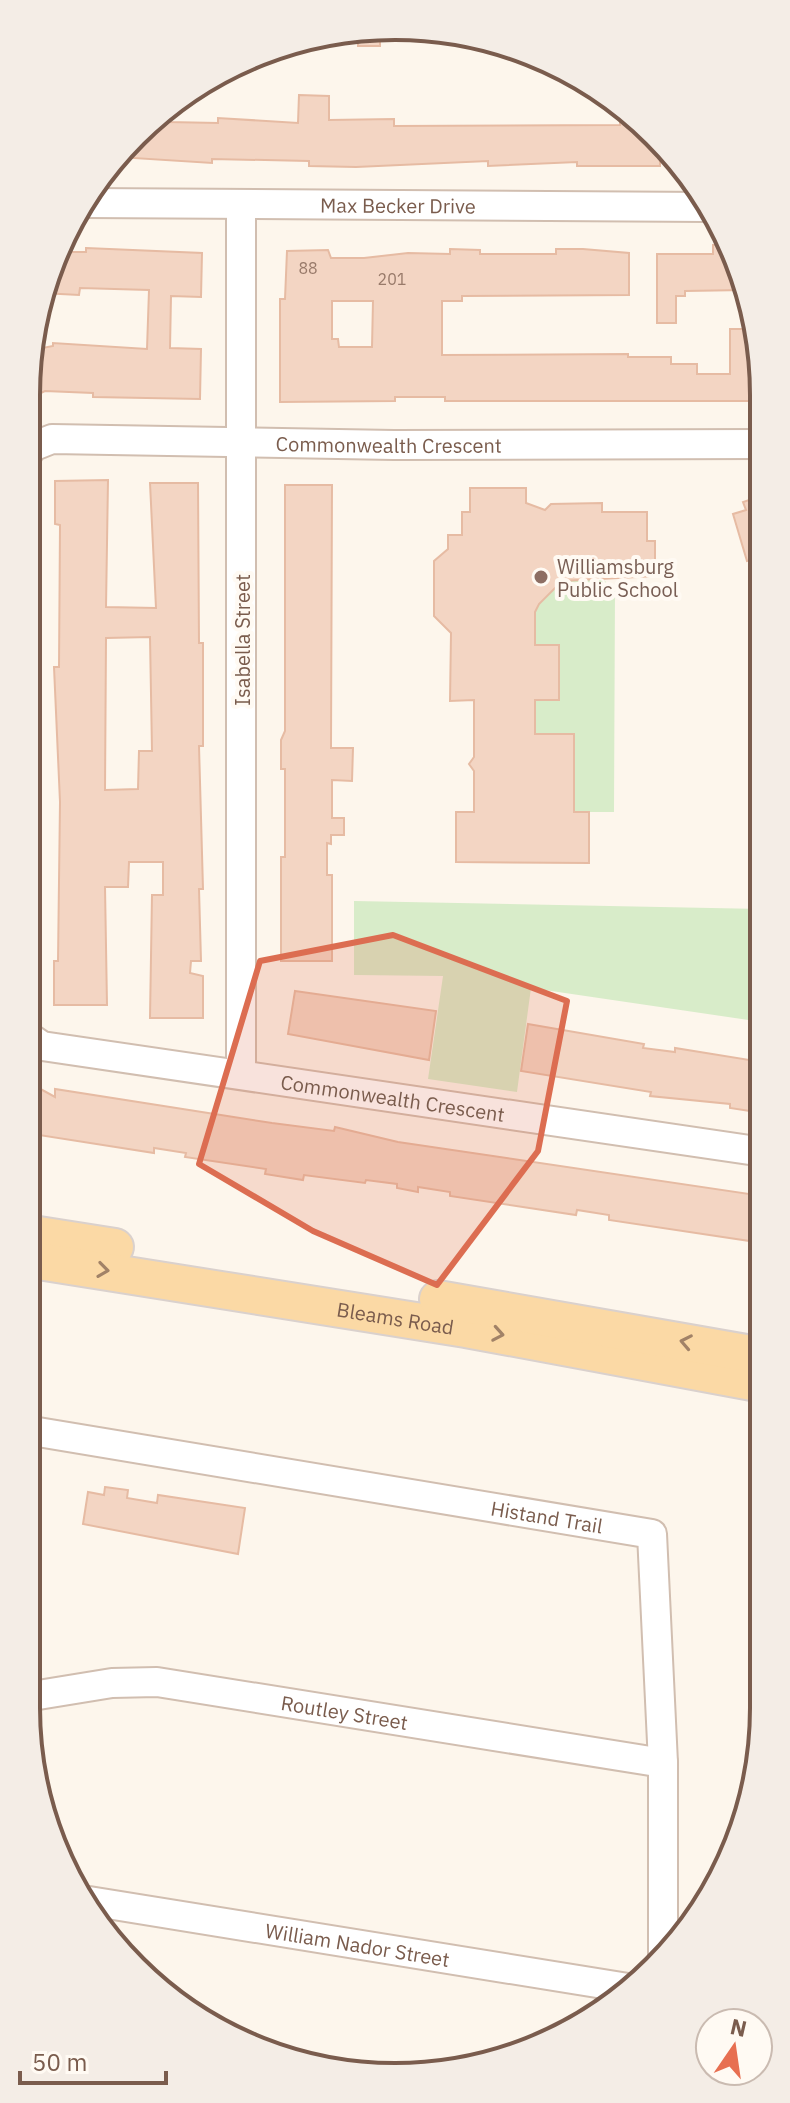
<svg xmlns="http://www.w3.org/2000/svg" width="790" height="2103" font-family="'IBM Plex Sans',sans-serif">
<rect width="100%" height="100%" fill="#fdf6ec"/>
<g fill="#d8ecc9">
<path d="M556,568L582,569V580H604L615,591L614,812H574V734H535V700L559,645H535V607Z"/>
<path d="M354,901L762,909V1022L531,988L517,1092L428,1079L443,976L354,975Z"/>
</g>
<g fill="#f3d5c3" stroke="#e6bba3" stroke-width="2" fill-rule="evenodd">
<path d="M358,30L380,31V46H358Z"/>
<path d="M299,95L329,96V120L394,119V126L620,125V119H635L660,141V166H577V162L488,166V161L356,167L309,166V161L212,159V163L117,157L169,112L168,122L218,123V118L298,123Z"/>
<path d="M713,245H730L744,290L685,291V296H676V323H657V254H713Z"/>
<path d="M86,248L202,253L201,297L171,296L170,348L201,349L200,399L93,397V393L45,391L26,400L32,350L53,346V343L147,349L149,290L80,288L79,295L42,293L62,252H86Z"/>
<path d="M450,249L480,250V254H556V249H583L629,253V295L462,296V301H442V355L628,354V357H671V364H697V374H730V329H756L761,346V401H445V397H395V401L280,402V299H285L287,251L328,250L331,258H364L408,253L450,254ZM332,301H373L372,347H339L338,339H332Z"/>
<path d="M108,480L106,607L156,608L150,483H198L199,643H203V746H199L203,889H199L201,961H191L190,973L203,976V1018H150L152,895H163V862H129L128,887H105L107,1005H54V961H58L60,802L54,667H59L60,525L55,524V481ZM150,637L152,751H139L138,789L105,790L106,638Z"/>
<path d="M285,485H332L331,748H353L352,781L332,780V818H344V835H331V844L327,843V875H332V961H281V857H285V769H281V740L285,731Z"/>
<path d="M470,488H526V503L545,510L551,504L602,503V512H647V541H655V576L562,581L539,604L535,612V645H559V700H535V734H574V812H589V863L456,862V812H474V771L469,764L474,757V700L450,701L451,633L434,616V561L448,549V535H462V512H470Z"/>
<path d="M761,496V557L747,561L733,514L746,510L743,502Z"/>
<path d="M295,991L436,1011L429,1060L288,1034Z"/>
<path d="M528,1024L644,1044L643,1048L675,1052V1048L762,1062L763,1113L730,1108V1104L650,1096L651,1092L521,1071Z"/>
<path d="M26,1081L55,1097V1089L272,1123L334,1131L335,1127L398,1142L763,1196V1243L609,1220V1215L577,1210L576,1215L450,1196V1192L418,1187V1192L397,1188V1184L366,1180L365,1183L304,1175L303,1180L265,1174L266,1169L185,1157L186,1153L154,1148V1153L26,1133Z"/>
<path d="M105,1487L128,1490L127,1498L157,1503L158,1495L245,1508L238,1554L83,1524L88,1492L104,1495Z"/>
</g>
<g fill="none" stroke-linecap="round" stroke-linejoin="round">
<defs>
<g id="minor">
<path id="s1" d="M86,203L709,207"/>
<path id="s2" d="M26,457L32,447L52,439L394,445L761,444"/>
<path id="s3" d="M26,1035L42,1046L763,1152"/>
<path d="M241,1074V206"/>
<path id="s4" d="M26,1430L652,1534L663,1763V1956"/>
<path id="s5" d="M26,1697L112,1683L157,1682L663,1763"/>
<path id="s6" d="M89,1901L628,1988"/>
</g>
<g id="major">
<path d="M26,1233L115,1247"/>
<path id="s7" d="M26,1259L466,1329L763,1384"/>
<path d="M438,1299L763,1356"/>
</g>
</defs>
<use href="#minor" stroke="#d1beb0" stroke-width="32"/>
<use href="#major" stroke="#dad1cd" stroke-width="40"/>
<use href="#minor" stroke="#fff" stroke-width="28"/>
<use href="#major" stroke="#fbd9a5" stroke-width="36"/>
</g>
<defs><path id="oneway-chevron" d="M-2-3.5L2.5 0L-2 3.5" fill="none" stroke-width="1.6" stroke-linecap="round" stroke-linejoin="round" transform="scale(2)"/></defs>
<g stroke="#a18267">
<use href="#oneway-chevron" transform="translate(103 1270) rotate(8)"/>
<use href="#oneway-chevron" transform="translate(498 1334) rotate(10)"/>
<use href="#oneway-chevron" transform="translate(686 1342) rotate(-169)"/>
</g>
<path fill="#dc6d51" fill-opacity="0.2" stroke="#dc6d51" stroke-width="6" stroke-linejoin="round" d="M393,935L567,1001L538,1151L437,1285L313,1231L199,1164L260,961Z"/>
<circle fill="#8d6e63" stroke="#fffaf3" stroke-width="3" cx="541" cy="577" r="8"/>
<g text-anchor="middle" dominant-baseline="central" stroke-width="8" stroke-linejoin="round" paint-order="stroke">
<g font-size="16" fill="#987a6a">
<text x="308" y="268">88</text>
<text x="392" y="279">201</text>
</g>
<g font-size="20" fill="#7a5c4d" stroke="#fffaf3">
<text stroke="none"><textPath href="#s1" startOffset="312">Max Becker Drive</textPath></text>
<text stroke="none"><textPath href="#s2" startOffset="370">Commonwealth Crescent</textPath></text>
<text transform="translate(242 640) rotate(-90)">Isabella Street</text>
<text stroke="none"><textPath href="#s3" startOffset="374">Commonwealth Crescent</textPath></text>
<text stroke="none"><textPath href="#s7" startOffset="374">Bleams Road</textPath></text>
<text stroke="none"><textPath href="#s4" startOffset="528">Histand Trail</textPath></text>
<text stroke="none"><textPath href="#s5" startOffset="322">Routley Street</textPath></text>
<text stroke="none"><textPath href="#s6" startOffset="272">William Nador Street</textPath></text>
</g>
<g font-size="20" fill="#785e54" stroke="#fffaf3" text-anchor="start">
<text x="557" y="566">Williamsburg<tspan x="557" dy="23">Public School</tspan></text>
</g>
</g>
<path d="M0 0H790V2103H0ZM395 40H395A355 355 0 0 1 750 395V1708A355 355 0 0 1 395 2063H395A355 355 0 0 1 40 1708V395A355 355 0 0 1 395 40Z" fill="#f4ede6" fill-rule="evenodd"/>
<path fill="none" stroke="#7a5c4d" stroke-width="4" d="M395 40H395A355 355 0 0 1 750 395V1708A355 355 0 0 1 395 2063H395A355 355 0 0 1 40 1708V395A355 355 0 0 1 395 40Z"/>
<g transform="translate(734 2047) rotate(13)"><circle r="38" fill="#fffaf3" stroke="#cabbb1" stroke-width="2"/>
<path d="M0-6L14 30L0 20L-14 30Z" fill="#e76f51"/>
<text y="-12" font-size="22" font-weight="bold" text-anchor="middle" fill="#7a5c4d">N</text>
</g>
<path d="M20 2071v12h146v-12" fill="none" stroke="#7a5c4d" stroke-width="4"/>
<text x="32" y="2071" font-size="24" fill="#7a5c4d" stroke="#fffaf3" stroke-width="6" paint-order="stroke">50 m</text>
</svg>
